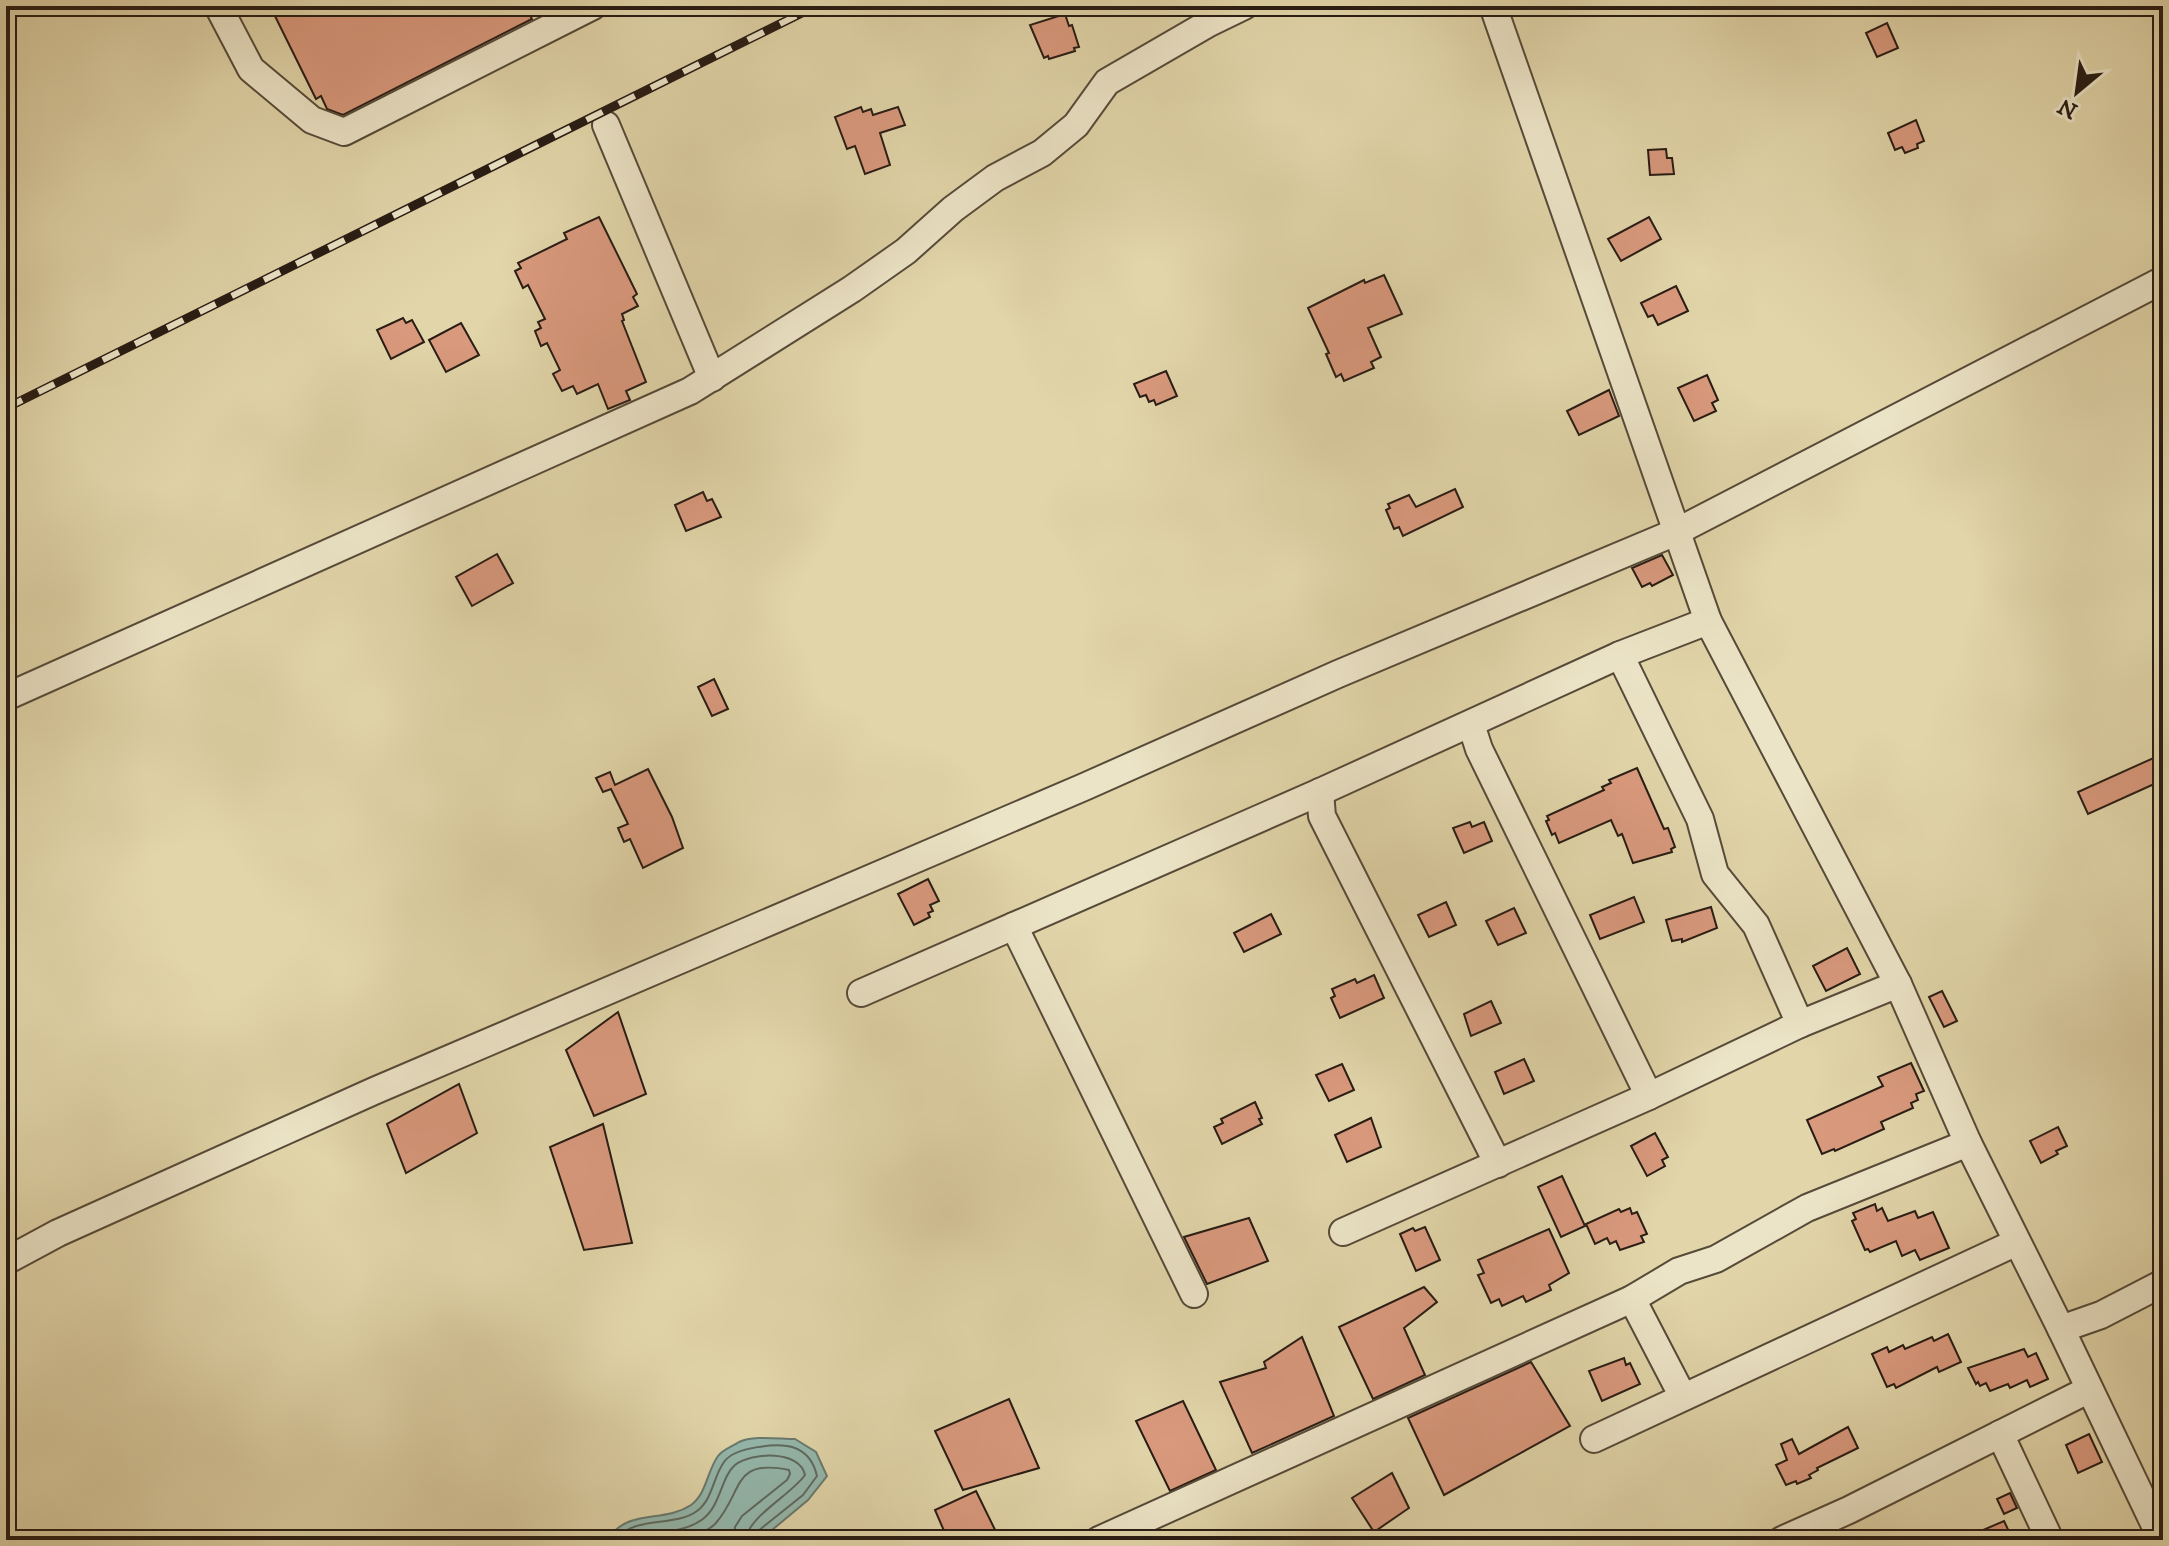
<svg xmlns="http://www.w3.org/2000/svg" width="2169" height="1546" font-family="'IM FELL DW Pica',serif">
<rect width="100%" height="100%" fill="#e1d5a9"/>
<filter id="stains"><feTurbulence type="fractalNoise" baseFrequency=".0025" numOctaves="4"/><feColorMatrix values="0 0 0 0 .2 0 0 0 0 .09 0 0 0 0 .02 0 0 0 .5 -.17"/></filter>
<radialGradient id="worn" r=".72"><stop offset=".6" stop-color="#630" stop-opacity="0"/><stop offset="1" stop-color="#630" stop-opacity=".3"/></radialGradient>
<path fill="#94b8ad" stroke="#697a70" stroke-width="2" d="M795,1439L816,1452L827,1476L808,1500L760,1540H607C629,1507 662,1524 691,1505C707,1493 707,1471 718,1456C722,1450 733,1446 739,1442C753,1435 779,1439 795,1439Z"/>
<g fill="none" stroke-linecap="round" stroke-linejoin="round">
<g stroke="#5e6a60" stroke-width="2">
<path d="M616,1540C633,1515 674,1528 697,1511C713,1499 713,1477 724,1462C734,1447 779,1442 795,1448C808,1453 814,1463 817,1476L803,1495L758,1531L756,1540"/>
<path d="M631,1540C655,1530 681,1535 703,1519C721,1505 721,1477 735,1465C752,1452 800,1450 805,1475C791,1495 747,1517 746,1540"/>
<path d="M687,1540C697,1535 708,1531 715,1524C744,1492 731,1458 789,1470L790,1474L787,1480L742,1516L735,1527L734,1540"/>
</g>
</g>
<g fill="#d9997d" stroke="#281c14" stroke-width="2">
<path d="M270,6H525L532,19L343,115L327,109L321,96L316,99Z"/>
<path d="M1065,14L1069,26L1072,25L1079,47L1074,48L1075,51L1049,59L1048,56L1044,58L1030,25Z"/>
<path d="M1887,23L1898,48L1877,57L1866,33Z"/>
<path d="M861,107L863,112L871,109L873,115L898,107L905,125L880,133L890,165L865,174L855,146L847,149L835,117Z"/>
<path d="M1916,120L1924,141L1917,144L1918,148L1905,153L1902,147L1895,150L1888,133Z"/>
<path d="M1666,149L1667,158H1672L1674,174L1650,175L1648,150Z"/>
<path d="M599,217L637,294L633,297L638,306L622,314L624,320L622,321L646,382L626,391L630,400L608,409L598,384L577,394L573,386L562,391L553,374L560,370L547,343L541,346L535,331L541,328L538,322L545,319L528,285L523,288L515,271L521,268L518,263L567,239L564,233Z"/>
<path d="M1649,217L1661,239L1621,261L1608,239Z"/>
<path d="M1384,275L1402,314L1368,328L1381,357L1371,362L1374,368L1344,381L1341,374L1336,377L1326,354L1329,353L1308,308L1364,280L1365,283Z"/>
<path d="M1676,286L1688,311L1658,325L1653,315L1648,317L1641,303Z"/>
<path d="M403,318L406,323L412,320L424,342L391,359L377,330Z"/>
<path d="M461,323L479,355L446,372L429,340Z"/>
<path d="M1166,371L1177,396L1156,405L1154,400L1149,402L1146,395L1140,397L1134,384Z"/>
<path d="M1707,375L1718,400L1712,403L1716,411L1694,421L1678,388Z"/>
<path d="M1609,390L1619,416L1579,435L1567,411Z"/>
<path d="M1455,489L1463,507L1403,536L1399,527L1394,529L1386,510L1390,508L1388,504L1409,495L1416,507Z"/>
<path d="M703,492L707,501L712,499L721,517L686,531L675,505Z"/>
<path d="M497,554L513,583L472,606L456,577Z"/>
<path d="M1662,555L1673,575L1652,586L1650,583L1642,587L1632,568Z"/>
<path d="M714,679L728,709L712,716L698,687Z"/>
<path d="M2158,756L2163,767V780L2088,814L2078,792Z"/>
<path d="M1637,768L1664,829L1668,828L1675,847L1671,849L1672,852L1633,863L1622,834L1618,836L1611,820L1559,843L1555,833L1552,835L1546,821L1549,820L1547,816L1604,790L1602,787L1611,783L1609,780Z"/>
<path d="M648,769L672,817L683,848L643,868L630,839L624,842L618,828L628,824L611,789L603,792L596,778L610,772L615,785Z"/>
<path d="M1470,822L1472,827L1484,822L1492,841L1464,853L1453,828Z"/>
<path d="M928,879L939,901L930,905L933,911L928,913L930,917L914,925L898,894Z"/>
<path d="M1634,897L1644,922L1600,939L1590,915Z"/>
<path d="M1446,902L1456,925L1429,937L1418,915Z"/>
<path d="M1711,907L1717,928L1682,942V939L1672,941L1666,920Z"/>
<path d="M1514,908L1526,933L1498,945L1486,921Z"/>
<path d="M1271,914L1281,934L1244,952L1234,933Z"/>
<path d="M1847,948L1860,974L1826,991L1813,966Z"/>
<path d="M1374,975L1384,998L1340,1018L1331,998L1335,996L1332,989L1355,979L1357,983Z"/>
<path d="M1942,991L1957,1021L1944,1027L1929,997Z"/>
<path d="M1491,1001L1501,1023L1471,1036L1464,1014Z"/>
<path d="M618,1012L646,1094L594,1116L566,1050Z"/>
<path d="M1524,1059L1534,1081L1504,1094L1495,1072Z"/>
<path d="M1911,1063L1924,1091L1916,1094L1918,1100L1911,1103L1913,1108L1881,1122L1884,1129L1835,1151L1834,1149L1822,1154L1807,1120L1883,1086L1878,1077Z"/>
<path d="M1342,1064L1354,1090L1329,1101L1316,1075Z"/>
<path d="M459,1084L477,1133L406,1173L387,1124Z"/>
<path d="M1255,1102L1262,1118L1259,1119L1262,1124L1222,1144L1214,1127L1223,1123L1221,1119Z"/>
<path d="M1371,1118L1381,1147L1347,1162L1335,1135Z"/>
<path d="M603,1124L632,1243L584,1250L550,1147Z"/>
<path d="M2058,1127L2067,1146L2056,1151L2058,1154L2041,1163L2030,1141Z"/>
<path d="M1655,1133L1668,1157L1662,1160L1665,1166L1647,1176L1631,1146Z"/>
<path d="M1562,1176L1585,1226L1561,1237L1538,1187Z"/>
<path d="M1875,1204L1877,1211L1882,1208L1888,1221L1915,1211L1918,1218L1933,1212L1949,1248L1920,1260L1915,1250L1902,1256L1896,1241L1870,1252L1868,1249L1865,1250L1852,1221L1856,1219L1853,1213Z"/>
<path d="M1630,1208L1632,1214L1637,1212L1647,1234L1641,1236L1644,1242L1620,1250L1616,1241L1610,1244L1607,1238L1595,1244L1586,1224L1619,1209L1621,1212Z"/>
<path d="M1249,1218L1268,1261L1207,1284L1184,1237Z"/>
<path d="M1425,1227L1440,1260L1416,1271L1400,1234L1413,1228L1415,1231Z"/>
<path d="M1549,1229L1569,1273L1549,1285L1551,1290L1526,1302L1523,1296L1502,1306L1499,1299L1491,1303L1478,1275L1484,1273L1478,1260Z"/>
<path d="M1424,1287L1437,1302L1404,1328L1425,1375L1373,1399L1339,1327Z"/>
<path d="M1948,1334L1961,1362L1939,1372L1937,1367L1896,1388L1894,1384L1887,1387L1872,1354L1887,1347L1889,1352L1903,1345L1905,1349L1932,1337L1934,1341Z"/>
<path d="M1302,1337L1334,1416L1252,1453L1220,1382L1266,1368L1264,1362Z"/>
<path d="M2024,1349L2028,1357L2036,1353L2048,1379L2030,1387L2027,1380L2010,1388L2008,1384L1990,1391L1986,1383L1980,1386L1978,1382L1976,1384L1968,1368Z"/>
<path d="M1624,1358L1626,1365L1630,1363L1640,1384L1602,1401L1589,1371Z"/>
<path d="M1531,1362L1570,1426L1444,1495L1408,1418Z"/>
<path d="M1009,1399L1039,1468L963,1490L935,1431Z"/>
<path d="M1183,1401L1216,1470L1170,1491L1136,1421Z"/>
<path d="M1848,1427L1858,1448L1817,1468L1818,1470L1809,1475L1811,1478L1797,1484L1796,1481L1786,1485L1776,1465L1787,1460L1781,1444L1792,1439L1799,1454Z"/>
<path d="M2089,1434L2102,1462L2078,1473L2066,1445Z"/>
<path d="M1392,1473L1409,1508L1374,1532L1352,1498Z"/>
<path d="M976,1491L1000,1540H948L935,1510Z"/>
<path d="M2010,1493L2017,1508L2004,1514L1997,1499Z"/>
<path d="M2004,1521L2013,1540H1960Z"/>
<path d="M1842,1531L1849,1540H1821Z"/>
</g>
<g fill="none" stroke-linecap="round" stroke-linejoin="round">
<defs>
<g id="minor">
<path d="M218,6L251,69L312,120L344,132L593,6"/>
<path d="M1493,6L1708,621L1898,984L1968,1143L2061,1329L2162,1540"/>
<path d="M606,125L712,378"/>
<path d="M1620,655L1700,819L1715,874L1756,925L1800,1024"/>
<path d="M6,697L690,391L852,289L906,251L953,209L995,178L1042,153L1076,125L1107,82L1209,23L1244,6"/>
<path d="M1471,724L1479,749L1649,1096"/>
<path d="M1320,792L1322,816L1498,1164"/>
<path d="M1014,926L1194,1294"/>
<path d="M861,993L1320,792L1620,655L1708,621"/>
<path d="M1343,1232L1649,1096L1800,1024L1898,984"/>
<path d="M6,1261L58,1233L374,1091L1084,787L1338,674L1676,532L2163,280"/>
<path d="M1632,1299L1683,1397"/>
<path d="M2061,1329L2101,1315L2163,1283"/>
<path d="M2000,1434L2050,1540"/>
<path d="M1594,1439L2017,1242"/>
<path d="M1099,1540L1632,1299L1679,1271L1716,1259L1807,1208L1968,1143"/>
<path d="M1782,1540L1849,1510L2088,1390"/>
</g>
</defs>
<use href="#minor" stroke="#564a39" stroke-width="30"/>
<use href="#minor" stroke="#ece4c7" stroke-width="26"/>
<defs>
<path id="rail" d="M6,408L816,6"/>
</defs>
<use href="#rail" stroke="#281c14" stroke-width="9"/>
<use href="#rail" stroke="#ece4c7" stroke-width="6" stroke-dasharray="18" stroke-linecap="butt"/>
</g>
<rect width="2169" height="1546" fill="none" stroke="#e1d5a9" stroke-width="32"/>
<rect x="8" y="8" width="2153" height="1530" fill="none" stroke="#281c14" stroke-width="4"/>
<rect x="16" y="16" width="2137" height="1514" fill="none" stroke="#281c14" stroke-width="2"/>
<g transform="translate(2077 92) rotate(209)" stroke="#ece4c7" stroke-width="6" paint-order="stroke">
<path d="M0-6L14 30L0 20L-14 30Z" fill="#281c14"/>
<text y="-12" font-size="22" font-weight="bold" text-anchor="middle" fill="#281c14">N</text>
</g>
<rect width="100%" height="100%" filter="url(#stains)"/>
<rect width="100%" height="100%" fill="url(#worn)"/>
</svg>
